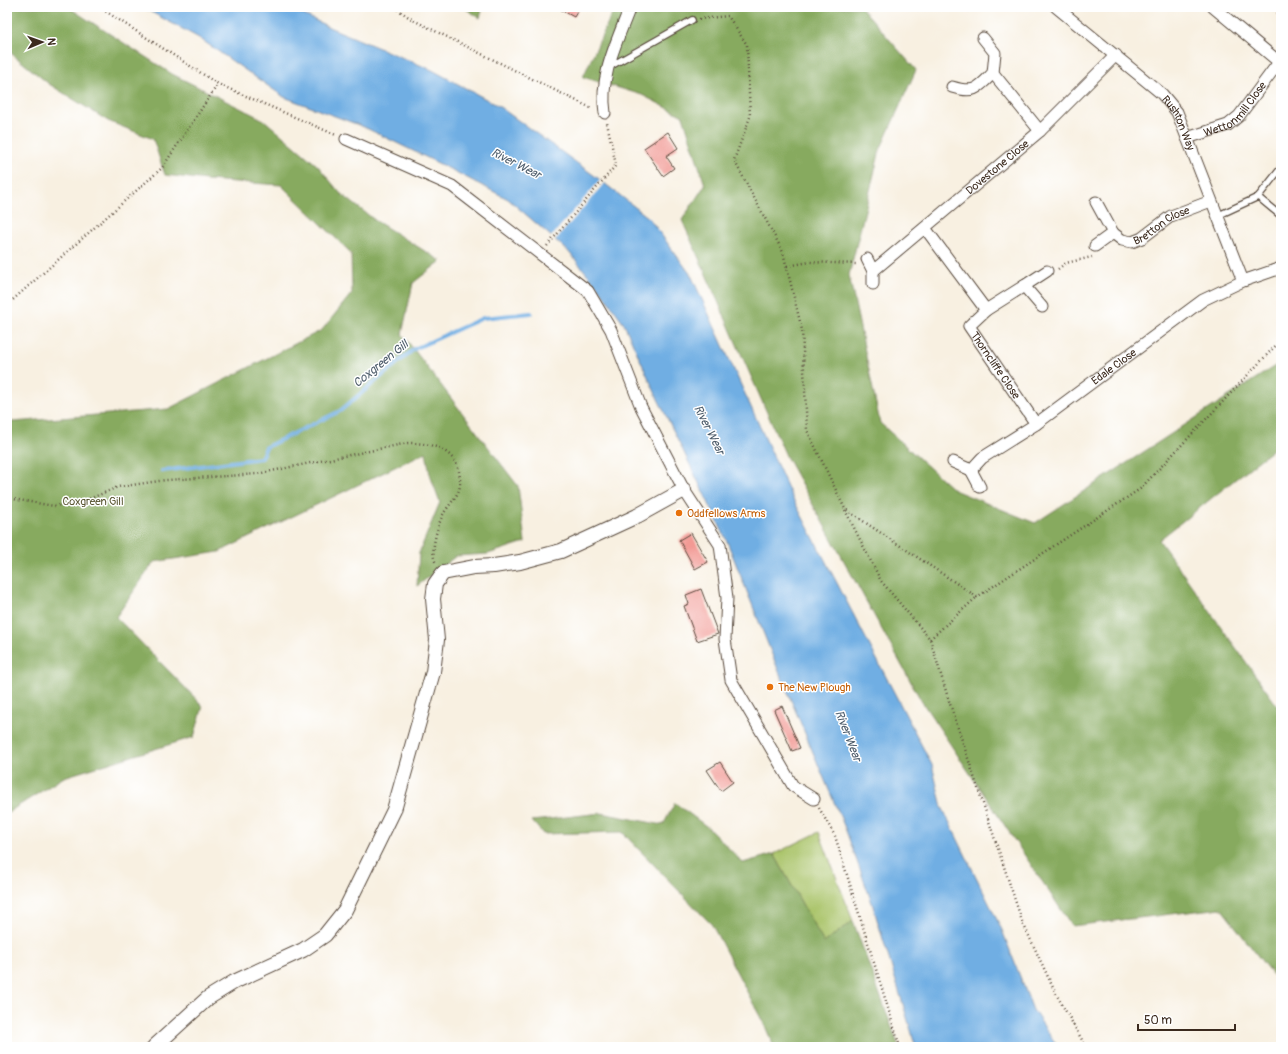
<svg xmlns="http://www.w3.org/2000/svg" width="1288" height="1054" font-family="Pangolin,sans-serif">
<rect width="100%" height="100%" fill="#fff"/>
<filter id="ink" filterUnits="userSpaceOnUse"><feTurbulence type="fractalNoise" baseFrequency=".025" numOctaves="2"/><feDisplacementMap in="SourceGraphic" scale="8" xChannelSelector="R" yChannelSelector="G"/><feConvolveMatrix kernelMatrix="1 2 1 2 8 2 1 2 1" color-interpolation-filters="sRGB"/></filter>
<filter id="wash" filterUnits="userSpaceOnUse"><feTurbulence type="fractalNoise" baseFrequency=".012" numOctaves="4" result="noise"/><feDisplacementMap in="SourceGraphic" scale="16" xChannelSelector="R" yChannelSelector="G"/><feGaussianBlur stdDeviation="0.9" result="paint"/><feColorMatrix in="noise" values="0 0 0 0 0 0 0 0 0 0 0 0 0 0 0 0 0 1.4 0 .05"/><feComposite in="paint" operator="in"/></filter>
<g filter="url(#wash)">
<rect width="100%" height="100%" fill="#f8f0e1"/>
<path fill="#aac46b" stroke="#727744" d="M819,832L853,921L824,943L774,854Z"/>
<g fill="#87aa5f" stroke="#616a3e">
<path d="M7,7H68L172,74L264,120L318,166L340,193L376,221L441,261L413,283L402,334L518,486L525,542L488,554L456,556L417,586L419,553L440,502L430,475L426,452L219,552L154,562L116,617L203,706L194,737L64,777L7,813V419L13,422L168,409L322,330L352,293L351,253L281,185L206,180L165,175L153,139L108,121L49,84L7,50Z"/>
<path d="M463,7H483L480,18Z"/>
<path d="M615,7H861L916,70L880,150L849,275L880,423L954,490L1035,523L1281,362V443L1159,540L1281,711V986L1221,908L1072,926L922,702L787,458L682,220L705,185L683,116L642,95L583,77Z"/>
<path d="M675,803L710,829L743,863L774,854L824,943L853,921L899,1047H774L765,1026L712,925L622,832L543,834L532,821L601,813L663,825Z"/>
</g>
<path fill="#70aee3" stroke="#566c80" d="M142,7H288L331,28L432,70L497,105L599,179L649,218L691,275L790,493L932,765L942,807L1002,930L1033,1010L1058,1047H916L872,903L845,828L777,667L726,539L658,399L623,322L598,287L568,251L508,199L444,166L364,127L284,97L199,38Z"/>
<path fill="#f8f0e1" d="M602,178L606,181L554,242L550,238Z"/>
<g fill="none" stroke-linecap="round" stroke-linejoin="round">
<path stroke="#70aee3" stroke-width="4" d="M162,471L261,458L266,447L340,411L414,349L483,318L531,313"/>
</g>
<g id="blocks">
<g fill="#f29a94">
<path d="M556,7H580L574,17Z"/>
<path d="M668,132L678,148L666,156L674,168L663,176L644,148Z"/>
<path d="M691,533L708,562L695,569L679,540Z"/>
<path d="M701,589L718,634L697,641L684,606L689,604L686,595Z"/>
<path d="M782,706L800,748L792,751L774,710Z"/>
<path d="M720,762L733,782L721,791L707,770Z"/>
</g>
</g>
</g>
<g filter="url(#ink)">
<use href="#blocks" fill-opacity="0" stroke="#57483b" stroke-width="1"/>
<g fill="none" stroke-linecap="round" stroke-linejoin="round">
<defs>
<g id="service">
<path d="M609,67L692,20"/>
<path d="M1258,197L1281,216"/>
<path d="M1217,216L1258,197L1281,168"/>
</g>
<g id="minor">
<path id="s1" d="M1056,7L1162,94L1177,112L1243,281"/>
<path d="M993,73L1040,131"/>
<path d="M952,87C975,94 978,88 993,73L995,53L983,38"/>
<path d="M605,113C599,76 617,42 630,7"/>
<path id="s2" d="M1187,138L1228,125L1239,116L1279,62L1213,7"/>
<path d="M346,139L452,186L588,291L611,330L641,407L684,490L720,545L727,598L725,639L731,680L793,786L814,799"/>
<path d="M1096,202L1113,233"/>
<path id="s3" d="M925,228L986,310L969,326L1036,424"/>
<path id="s4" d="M1095,246L1113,233L1122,240L1132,242L1142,238L1171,216L1211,201"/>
<path d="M867,259L873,271V284"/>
<path id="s5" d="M873,271L1040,131L1116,55"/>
<path d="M1024,286L1047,271"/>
<path d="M986,310L1024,286L1042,307"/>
<path d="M953,462L971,470"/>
<path id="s6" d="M980,487L971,470L982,458L1036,424L1203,300L1243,281L1281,268"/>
</g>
<path id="tertiary" d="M154,1047L208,998L234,982L303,950L325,935L345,910L394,810L433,672L437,640L433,599L435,584L443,573L474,567L494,566L520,562L561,551L637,516L684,490"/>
</defs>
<use href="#service" stroke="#57483b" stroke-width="8"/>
<use href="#minor" stroke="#57483b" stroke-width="13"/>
<use href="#tertiary" stroke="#57483b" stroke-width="16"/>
<g stroke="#57483b" stroke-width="2.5" stroke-dasharray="1 3" stroke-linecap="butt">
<path d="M99,7L218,84L336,135"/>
<path d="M394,7L413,20L593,109"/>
<path d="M1271,7L1281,16"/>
<path d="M699,19L728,16L747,45L750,117L734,160L783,252L802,330L807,430L845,509L977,597L1140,489L1281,340"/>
<path d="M547,246L616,165L607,123"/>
<path d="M787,266L810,262L857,264"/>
<path d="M1058,269L1066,263L1092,257"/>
<path d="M7,305L162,168L218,84"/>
<path d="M7,498L54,506L82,502L118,487L166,480L257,474L408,443C429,443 450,447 458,468C460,474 461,484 459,490C456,498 448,506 444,513C438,523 429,553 436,563"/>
<path d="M845,510L881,581L930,639L949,701L1022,921L1055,992L1086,1047"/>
<path d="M930,639L977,597"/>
<path d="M819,808L835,836L900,1047"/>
</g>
<use href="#service" stroke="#fff" stroke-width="5.5"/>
<use href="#minor" stroke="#fff" stroke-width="11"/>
<use href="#tertiary" stroke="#fff" stroke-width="14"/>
</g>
</g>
<g fill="#e8710a" stroke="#fff" stroke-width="1.5">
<circle cx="679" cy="513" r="4"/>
<circle cx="770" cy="687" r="4"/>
</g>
<g text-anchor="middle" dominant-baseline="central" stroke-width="3" stroke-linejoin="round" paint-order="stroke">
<g font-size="11" fill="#3b2a1e" stroke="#fff">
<text stroke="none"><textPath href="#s2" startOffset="58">Wettonmill Close</textPath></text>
<text stroke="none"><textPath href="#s1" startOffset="171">Rushton Way</textPath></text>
<text stroke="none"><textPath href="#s5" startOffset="162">Dovestone Close</textPath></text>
<text stroke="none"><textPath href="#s4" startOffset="78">Bretton Close</textPath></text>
<text stroke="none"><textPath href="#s3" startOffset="173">Thorncliffe Close</textPath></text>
<text stroke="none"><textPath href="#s6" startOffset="196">Edale Close</textPath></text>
</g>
<g font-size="11" fill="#5c5835" stroke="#fff">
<text x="93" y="501">Coxgreen Gill</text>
</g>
<g font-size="11" fill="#c56008" stroke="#fff" text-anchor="start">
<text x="687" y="513">Oddfellows Arms</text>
<text x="778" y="687">The New Plough</text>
</g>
<g font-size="12" font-style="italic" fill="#505f6d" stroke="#fff">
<text transform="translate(516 164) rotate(27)">River Wear</text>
<text transform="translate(381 364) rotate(-39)">Coxgreen Gill</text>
<text transform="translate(709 430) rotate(63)">River Wear</text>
<text transform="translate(848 736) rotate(69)">River Wear</text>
</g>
</g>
<rect width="1288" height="1054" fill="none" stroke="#fff" stroke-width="24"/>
<g transform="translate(42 42) rotate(88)" stroke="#ffffff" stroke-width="3" paint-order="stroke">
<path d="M0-3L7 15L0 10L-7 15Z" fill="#3b2a1e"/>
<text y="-6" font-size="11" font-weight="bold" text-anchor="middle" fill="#3b2a1e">N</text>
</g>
<path d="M1138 1024v6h97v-6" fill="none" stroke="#3b2a1e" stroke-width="2"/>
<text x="1144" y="1024" font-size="12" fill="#3b2a1e" stroke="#ffffff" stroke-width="3" paint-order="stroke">50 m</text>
</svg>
